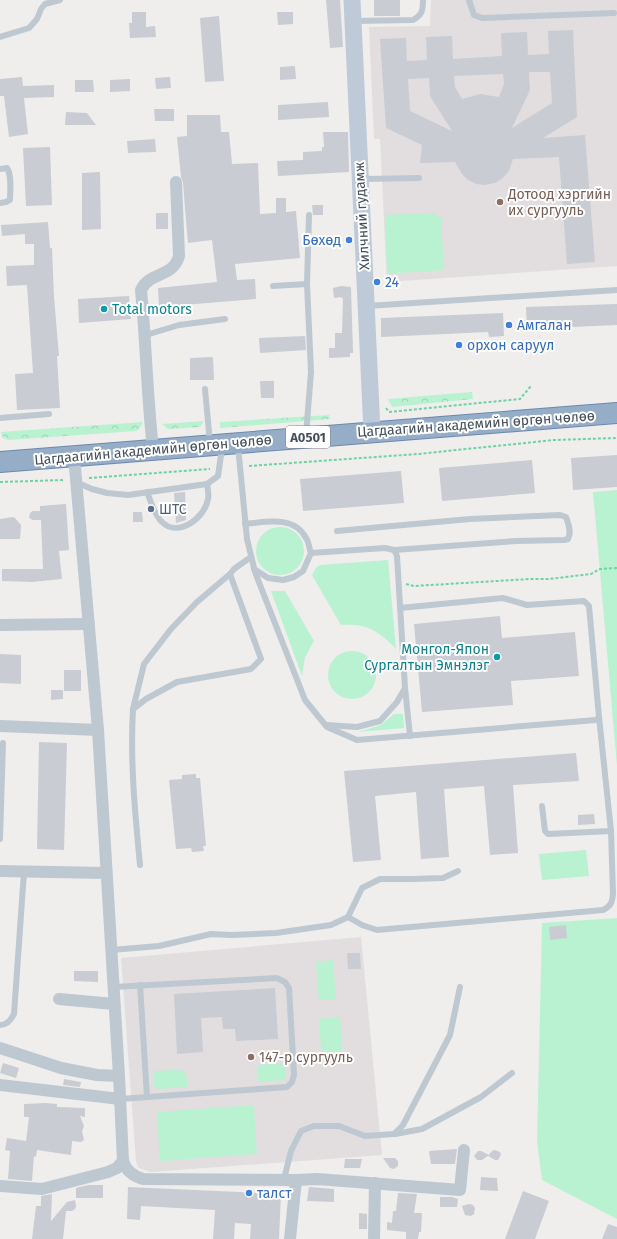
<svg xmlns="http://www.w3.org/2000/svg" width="617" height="1239" font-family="'Fira Sans',sans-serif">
<defs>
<pattern id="forest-crowns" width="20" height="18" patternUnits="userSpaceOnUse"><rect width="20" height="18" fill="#b8f2d0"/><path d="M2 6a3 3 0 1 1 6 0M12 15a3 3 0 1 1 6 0" fill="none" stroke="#9fd1b5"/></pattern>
</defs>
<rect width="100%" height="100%" fill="#f0eded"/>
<g fill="#e2dedf">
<path d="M431,0H617V266L387,282L380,139H374L369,27L430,26Z"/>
<path d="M361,937L382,1155L151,1172L139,1168L136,1162L121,958Z"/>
</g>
<g fill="#b8f2d0">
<path d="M434,213L441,218L444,270L387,274L385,215Z"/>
<path d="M617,490V766L593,492Z"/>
<circle cx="280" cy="551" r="24"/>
<path d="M388,560L396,649C379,631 367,623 341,625L312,575L316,568L320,565Z"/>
<path d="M271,591H285L314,641L305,657L302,676Z"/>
<circle cx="352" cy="675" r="24"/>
<path d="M394,714H403L404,728L358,732L381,725Z"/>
<path d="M586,850L589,876L542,880L539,854Z"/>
<path d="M617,918V1219L542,1180L537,1142L542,923Z"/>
<path d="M333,960L336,999L319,1000L316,962Z"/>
<path d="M340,1017L343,1060L322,1061L319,1019Z"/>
<path d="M286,1063V1076L284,1080L258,1082L257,1067L259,1065Z"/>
<path d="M181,1070C188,1072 187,1080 187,1087L159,1089L154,1086L153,1071Z"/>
<path d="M254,1105L257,1154L160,1161L157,1112Z"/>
</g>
<g fill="url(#forest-crowns)">
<path d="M472,392L473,399L392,407L388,399Z"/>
<path d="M329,415L330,419L220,428V422Z"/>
<path d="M204,421L200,427L168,429L162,424Z"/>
<path d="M143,422L140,428L136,431L8,440L3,438L1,432Z"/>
</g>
<g fill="#c9ccd3" fill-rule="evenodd">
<path d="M326,0H340L343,47L330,48Z"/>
<rect x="374" y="0" width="26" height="16"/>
<path d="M132,12H146V27L155,26L156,37L130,38L129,23H132Z"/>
<path d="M277,12H293V24L278,25Z"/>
<path d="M219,16L224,81L205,82L200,18Z"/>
<path d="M573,30L577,117L543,138L585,135L595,262L567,264L559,157L513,159L509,171L503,178L495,183L485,185L476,184L468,180L462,174L455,162L420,163L422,145L386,128L380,39L406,38L407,61L427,60L426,37L452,36L453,59L502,56L501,33L527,32L528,55L549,54L548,31ZM529,72H550L552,103L512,128L530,90ZM503,74L504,84L499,97L480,94L462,99L455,87L454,76ZM429,78L430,96L452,131L410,111L408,79Z"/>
<path d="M295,66L296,79L280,80V67Z"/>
<path d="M22,77L23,86L54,85V97L24,98L28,134L9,137L4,96H0V79Z"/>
<path d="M170,77L171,88L156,89L155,78Z"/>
<path d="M130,79V91L110,92V80Z"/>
<path d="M75,80H93L94,92H75Z"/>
<path d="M328,102L329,117L278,120V105Z"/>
<path d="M154,109H174V121H155Z"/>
<path d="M66,112L87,113L96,125H65Z"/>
<path d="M187,115H220L221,132H229L232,164L258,163L260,214L276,213V198H286V212L296,211L300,258L235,264L237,280L255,279L256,299L159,307L158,288L217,282L212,240L188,243L185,208L183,182L181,177L177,137L187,136Z"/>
<path d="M323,132H348L349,172L278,176L277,161L303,160V152L322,151V147H324Z"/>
<path d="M155,139L156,152L128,153L127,141Z"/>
<path d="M50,147L52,205L26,206L23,148Z"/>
<path d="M100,172L101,229L82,230V173Z"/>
<path d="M312,205H323V215H313Z"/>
<rect x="156" y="213" width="12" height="16"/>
<path d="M48,222L50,248H52L54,297L59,356H57L60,408L17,410L15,374L33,373L27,285L7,286L6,266L34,265V244H25V234L2,236L1,225Z"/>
<path d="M341,286L351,287L353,353H350V357L329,358V348H335V333H342L343,299L341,297L334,298L333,288Z"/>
<path d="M129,296L131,319L79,323L78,299Z"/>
<path d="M617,304V325L527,329L526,307Z"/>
<path d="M503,313L504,336L489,337L488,332L381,337V318Z"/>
<path d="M305,336L306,350L260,353L259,338Z"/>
<path d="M213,357L214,380H190V358Z"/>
<path d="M260,381H274V398H261Z"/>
<path d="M617,455V487L573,490L571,458Z"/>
<path d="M532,460L535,493L442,501L439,468Z"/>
<path d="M401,471L404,503L303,511L300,479Z"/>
<path d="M185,492L186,520L176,523L174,493Z"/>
<path d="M66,504L69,550L59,551L62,579L32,582L2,581V569H43L41,520H33L29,518L30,513L33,511H40V506Z"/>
<path d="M133,512H142L143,522H133Z"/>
<path d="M13,517L15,518L21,525L20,539H0V519Z"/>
<path d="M500,616L502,638L575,632L579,676L511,681L513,705L422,712L414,624Z"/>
<path d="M0,654L21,655V684L0,683Z"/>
<rect x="64" y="670" width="17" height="21"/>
<path d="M51,690H63V699L51,700Z"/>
<path d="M39,742L67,743L64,850L37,849Z"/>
<path d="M576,753L579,781L513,785L518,853L490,855L484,786L444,789L449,857L421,859L416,792L375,796L381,860L353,862L344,771Z"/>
<path d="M196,774V778H200L206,846H203L204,851L192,852L191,848L176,849L169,780L182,779V775Z"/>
<path d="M594,814L595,824L578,825V815Z"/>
<path d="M566,925L567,938L550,940L549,927Z"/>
<path d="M347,953H360L361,969H348Z"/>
<path d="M74,971H98V982L74,981Z"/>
<path d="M275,988L278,1039L236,1041L235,1029H223L222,1017L201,1018L203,1052L177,1054L174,994Z"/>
<path d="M3,1063L19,1068L16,1078L0,1073Z"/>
<path d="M64,1079L81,1082L80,1087L63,1085Z"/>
<path d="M45,1103L57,1104V1107L85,1108V1117L80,1116L84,1126L82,1131L84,1140L81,1142L72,1141L71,1155L37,1150L36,1157L34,1156L32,1181L8,1179L10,1151L5,1150L7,1138L26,1141L29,1117H24V1104Z"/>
<path d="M457,1149L455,1164H431L429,1151Z"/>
<path d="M495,1150L500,1152L501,1155L498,1160H495L488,1156L492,1151Z"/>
<path d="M478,1151H481L489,1155L482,1160H477L474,1156Z"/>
<path d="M383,1158H395L398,1161V1166L394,1169L390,1168Z"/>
<path d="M345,1159H362L360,1168H344Z"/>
<path d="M481,1177L497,1178L498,1191L480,1190Z"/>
<path d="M88,1185H103V1198H76V1188Z"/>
<path d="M128,1187L281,1194L279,1239H250L251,1224L235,1223L234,1239H213L215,1210L141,1206L140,1220L127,1219Z"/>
<path d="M309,1187L334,1189V1202L307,1201Z"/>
<path d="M523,1191L549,1201L535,1239H505Z"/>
<path d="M398,1193L417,1194L414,1213H422L421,1232H419L418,1239H406V1232L387,1230V1222L392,1223L393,1211H396Z"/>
<path d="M52,1194L51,1221L67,1202L75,1200L76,1206L75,1209L72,1211H66L63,1239H32L36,1206H41V1196Z"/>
<path d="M440,1197H452L458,1199L457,1207H440Z"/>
<path d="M469,1204L473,1205L475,1208L474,1214L471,1216L465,1215L462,1206Z"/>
<path d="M359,1213L367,1214V1229H359Z"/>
<path d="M608,1224L617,1227V1239H602Z"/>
</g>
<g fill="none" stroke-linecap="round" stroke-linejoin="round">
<defs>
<path id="trunk" d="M0,462L617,413"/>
</defs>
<use href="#trunk" stroke="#6c89ad" stroke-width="22"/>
<g stroke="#6dd3a3" stroke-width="2" stroke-dasharray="3 2" stroke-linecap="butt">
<path d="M386,408L389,412L520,399L531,386"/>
<path d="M249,466L418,454L554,440L617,438"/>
<path d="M89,478L210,469"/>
<path d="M0,482L65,480"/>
<path d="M406,584L414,586L530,579H549L591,574L600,569L617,568"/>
</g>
<g stroke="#bdc8d1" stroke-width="6">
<path d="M469,0L474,15L482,18L614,13"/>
<path d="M353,21L413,20C422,15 423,11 423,0"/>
<path d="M0,37L29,28L37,19L41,9L45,4L60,0"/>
<path d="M0,169L7,168C12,175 10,191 10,200L6,202L0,203"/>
<path d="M362,179L419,178"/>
<path d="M273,286L307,284"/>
<path d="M367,306L617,290"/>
<path d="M146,335L179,325L225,319"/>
<path d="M205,389L210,443"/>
<path d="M0,418L49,414"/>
<path d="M306,435L311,372L307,284L309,215"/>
<path d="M238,446L247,539L255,572L305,700L327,727L357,740L596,720L599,717L589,606L584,601L527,605L503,598L400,608"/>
<path d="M76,482L92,489L107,493L128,495L207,484L218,476L222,448"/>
<path d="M147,492C151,501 154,515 162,522C178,538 205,518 208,499C209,495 208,489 207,484"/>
<path d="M245,524C266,522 294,515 306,538C309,542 309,548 311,553L385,548L394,550L397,556L405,688L397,702L380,721L357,727L327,725"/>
<path d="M337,531L470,519L560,515L566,517C568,523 572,532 568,539L564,540L516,541L394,550"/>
<path d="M254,569L268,578L283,580L294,577L303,571L311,553"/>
<path d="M405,688L410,736"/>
<path d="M133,709L144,664L171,629L197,602L230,574"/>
<path d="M542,806L545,831L548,834L611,831L599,717"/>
<path d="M0,839L3,743"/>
<path d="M140,865C135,813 130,761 133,709L146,699L177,682L251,669L261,659L230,574L234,569L251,557"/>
<path d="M348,917L362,925L377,930L603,910C611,906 612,903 613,894L611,831"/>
<path d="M111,950L159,946L211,934L231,935L276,933L331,925L348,917L362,888L380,879H413L443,878L458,871"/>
<path d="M140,985L147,1097"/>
<path d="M113,987L277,978L285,982L289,988L294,1075L292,1082L287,1087L120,1099"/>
<path d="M0,1025C7,1025 11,1020 14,1014L24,872"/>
<path d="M395,1134L422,1129L481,1097L512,1073"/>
<path d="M284,1179L291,1151L301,1131L314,1126H339L365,1136L394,1134L403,1125L450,1035L460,987"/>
</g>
<g stroke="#bdc8d1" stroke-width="12">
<path d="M153,449C147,396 146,343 141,290C150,271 173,278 179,256L176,182"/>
<path d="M74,456L98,730L119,1076L123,1161C126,1171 133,1176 143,1179L296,1180L290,1239"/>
<path d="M0,625L89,624"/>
<path d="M0,726L98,730"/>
<path d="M0,871L106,873"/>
<path d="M59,999L114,1004"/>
<path d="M0,1048L61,1068L97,1075L119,1076"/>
<path d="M0,1085L120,1099"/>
<path d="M296,1180L317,1179L460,1190L464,1150"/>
<path d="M0,1186L42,1189L108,1172L117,1168L123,1161"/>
<path d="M374,1239L375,1183"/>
</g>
<path stroke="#becad8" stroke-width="17" d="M352,0L372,432"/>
<use href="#trunk" stroke="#96adc8" stroke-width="20"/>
</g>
<g fill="#8d6e63" stroke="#fff" stroke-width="1.5">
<circle cx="500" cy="202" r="4"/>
<circle cx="251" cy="1057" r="4"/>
</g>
<g fill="#3f7fe0" stroke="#fff" stroke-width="1.5">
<circle cx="349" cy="240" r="4"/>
<circle cx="377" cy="282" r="4"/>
<circle cx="509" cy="325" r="4"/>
<circle cx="459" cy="345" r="4"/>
<circle cx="249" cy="1193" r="4"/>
</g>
<g fill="#0f9aa8" stroke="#fff" stroke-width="1.5">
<circle cx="104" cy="309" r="4"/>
<circle cx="497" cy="657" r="4"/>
</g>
<circle fill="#5c6f8a" stroke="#fff" stroke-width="1.5" cx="151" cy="509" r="4"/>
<g text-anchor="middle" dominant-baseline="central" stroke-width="4" stroke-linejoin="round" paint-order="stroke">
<rect fill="#fff" stroke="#7c848d" stroke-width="1" x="286" y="426" width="44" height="22" rx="3"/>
<g font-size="13" font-weight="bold" fill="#44505c">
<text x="308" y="437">A0501</text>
</g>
<g font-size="14" fill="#785e54" stroke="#fff" text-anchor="start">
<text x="508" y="194">Дотоод хэргийн<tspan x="508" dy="16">их сургууль</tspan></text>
<text x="259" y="1057">147-р сургууль</text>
</g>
<g font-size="14" fill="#44505c" stroke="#fff">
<text transform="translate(362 216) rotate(-93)">Хилчний гудамж</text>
<text transform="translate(476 424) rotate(-4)">Цагдаагийн академийн өргөн чөлөө</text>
<text transform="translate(153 450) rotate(-5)">Цагдаагийн академийн өргөн чөлөө</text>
</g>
<g font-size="14" fill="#366cbe" stroke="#fff" text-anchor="start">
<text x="341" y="240" text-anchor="end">Бөхөд</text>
<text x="385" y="282">24</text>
<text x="517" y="325">Амгалан</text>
<text x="467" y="345">орхон саруул</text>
<text x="257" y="1193">талст</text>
</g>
<g font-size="14" fill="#0d838f" stroke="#fff" text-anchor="start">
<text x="112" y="309">Total motors</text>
<text x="489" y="649" text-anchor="end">Монгол-Япон<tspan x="489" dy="16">Сургалтын Эмнэлэг</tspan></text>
</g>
<g font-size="14" fill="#4e5e75" stroke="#fff" text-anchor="start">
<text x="159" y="509">ШТС</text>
</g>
</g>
</svg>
